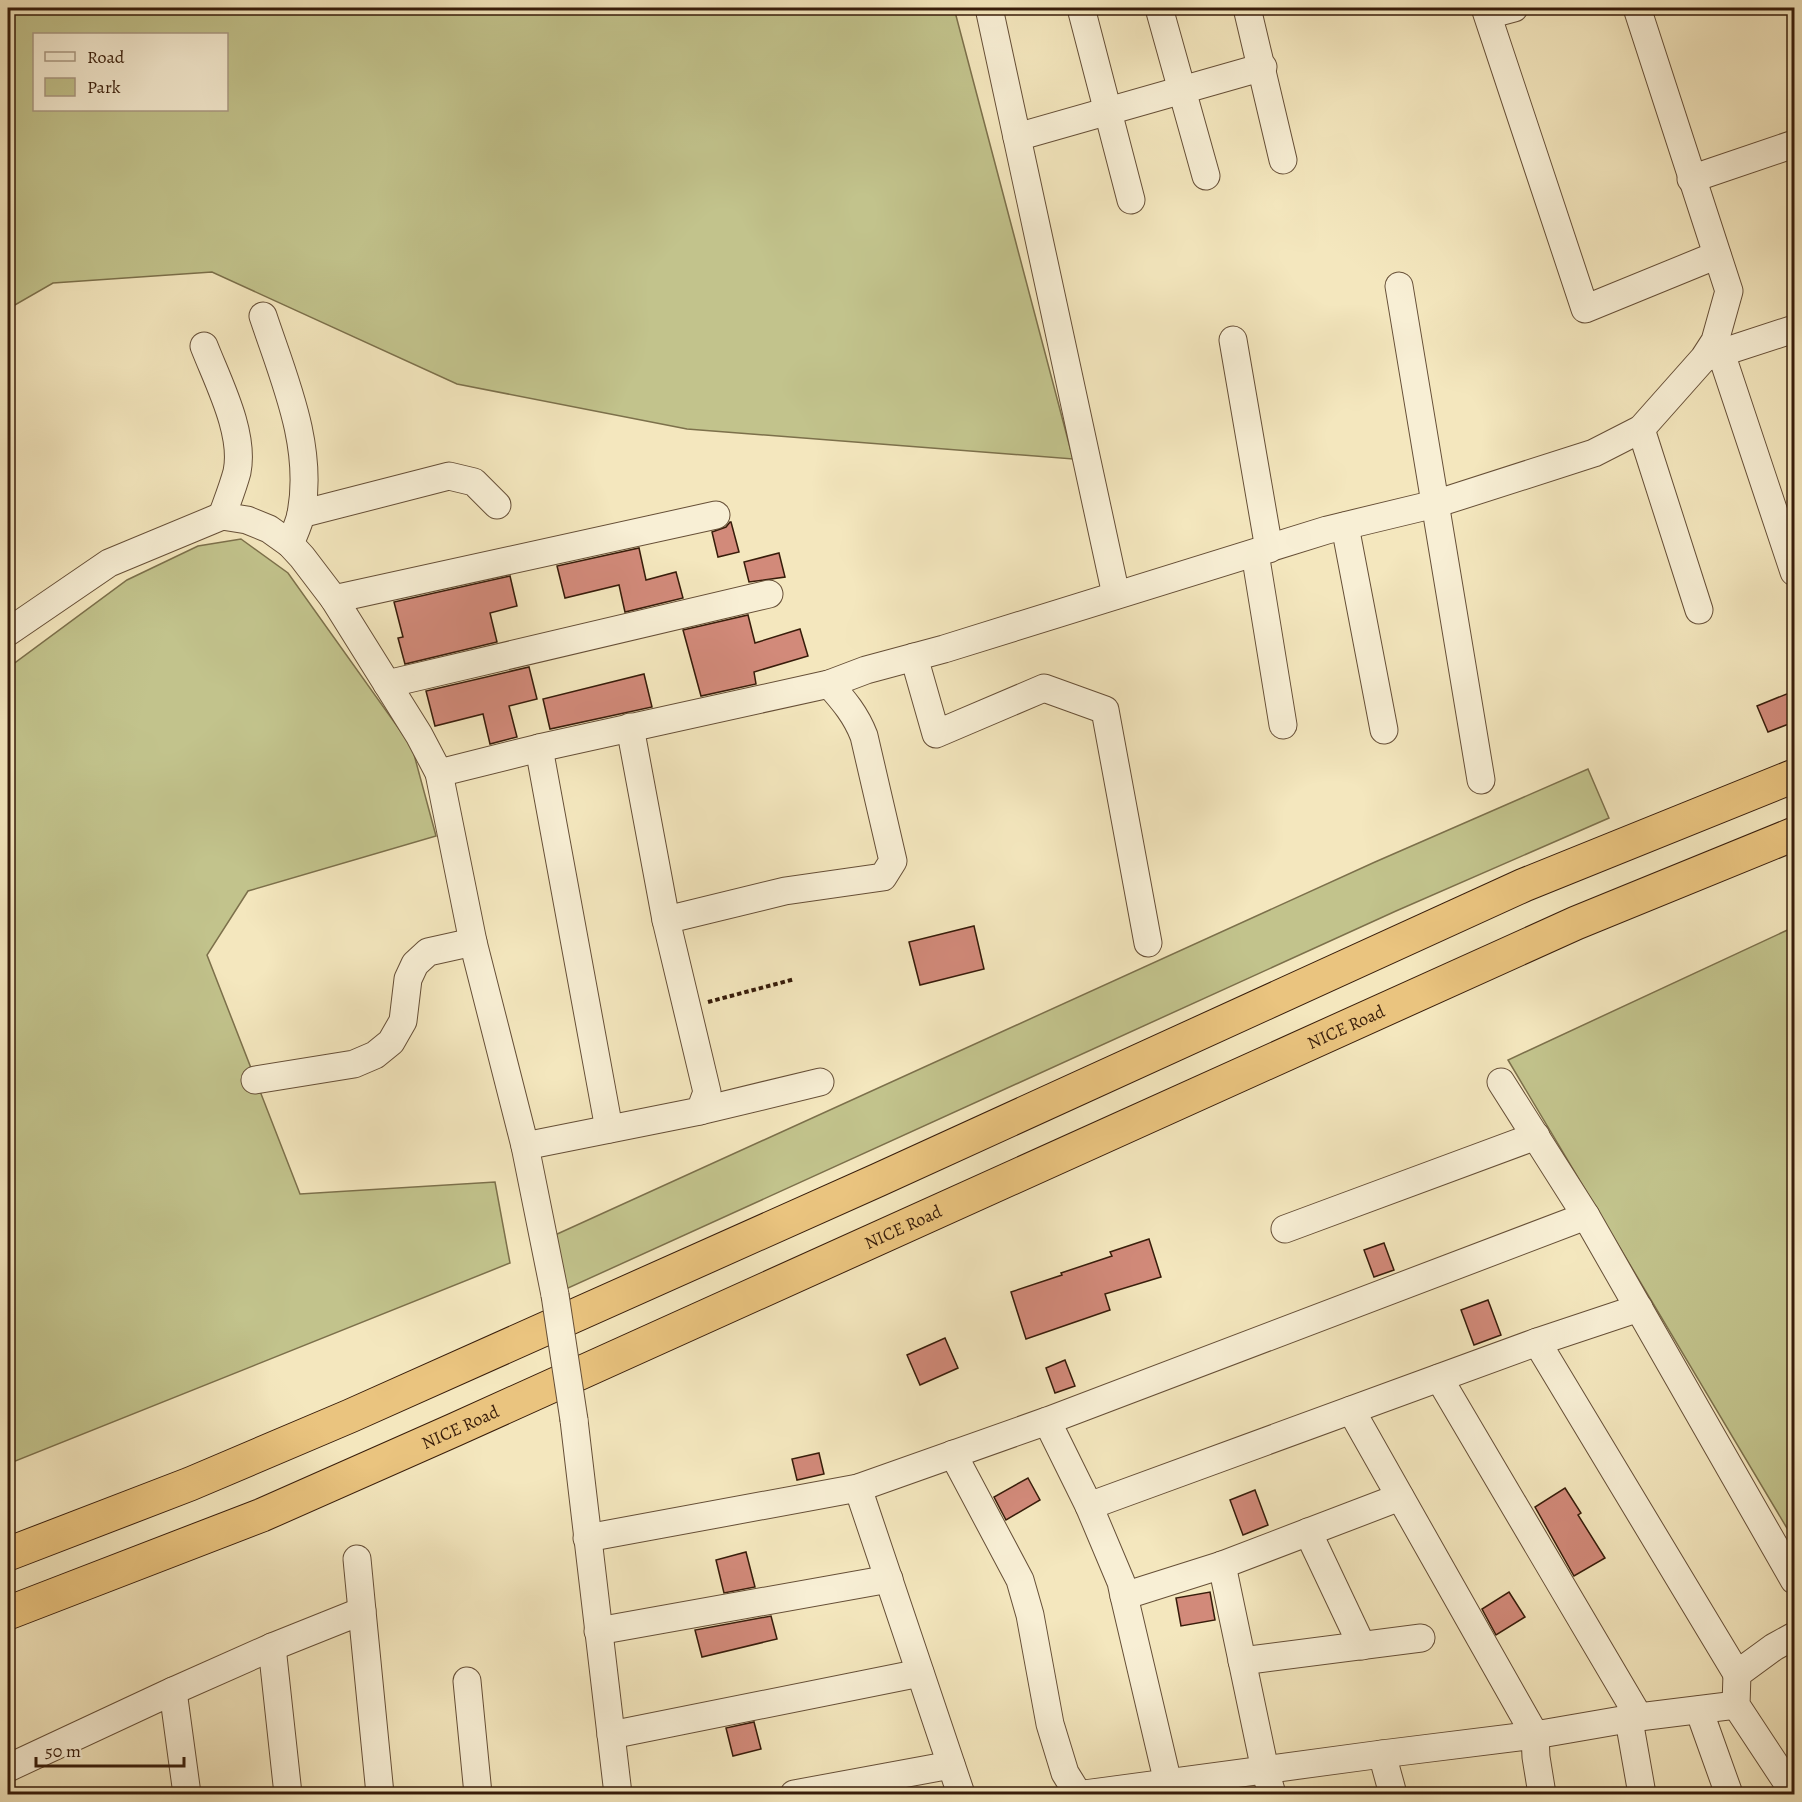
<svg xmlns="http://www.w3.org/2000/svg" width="1802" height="1802" font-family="Alegreya,serif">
<rect width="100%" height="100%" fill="#f4e7be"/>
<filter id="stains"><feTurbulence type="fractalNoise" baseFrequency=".00333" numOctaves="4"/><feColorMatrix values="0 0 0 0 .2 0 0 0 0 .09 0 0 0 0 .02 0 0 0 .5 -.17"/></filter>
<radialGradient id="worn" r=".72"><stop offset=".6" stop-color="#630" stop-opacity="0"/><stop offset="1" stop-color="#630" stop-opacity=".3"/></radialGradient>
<g fill="#c2c38c" stroke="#7c704b" stroke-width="1.5" fill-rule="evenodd">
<path d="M8,8H954L1073,459L687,429L457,384L212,272L53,283L8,309ZM34,34H226V110H34Z"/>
<path d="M241,539L288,573L412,747L436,836L248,891L207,955L300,1194L495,1182L510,1263L8,1464V668L127,580L198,546Z"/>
<path d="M1588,769L1609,818L1396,911L566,1289L555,1235L1375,862Z"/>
<path d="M1794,927V1540L1508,1060Z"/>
</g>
<g fill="#d28a7a" stroke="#371c0a" stroke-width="1.5">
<path d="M730,522H731L739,552L718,557L712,532L726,527Z"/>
<path d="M639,548L646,580L676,572L683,598L625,612L619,585L565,598L557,566Z"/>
<path d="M779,553L785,577L749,582L744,562Z"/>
<path d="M510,576L517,606L490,613L497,642L405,664L398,638L403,637L394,602Z"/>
<path d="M748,615L755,643L800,629L808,656L754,672L756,684L701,696L683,630Z"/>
<path d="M529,667L537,699L509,706L517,737L490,744L483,714L435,726L426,691Z"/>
<path d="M644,674L652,707L550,729L543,699Z"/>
<path d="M1794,691V722L1768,732L1757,706Z"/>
<path d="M974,926L984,969L920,985L909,942Z"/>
<path d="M1149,1239L1161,1277L1105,1294L1110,1310L1026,1339L1011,1292L1062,1275L1061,1273L1112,1256L1110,1252Z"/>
<path d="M1384,1243L1394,1270L1374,1277L1364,1250Z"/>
<path d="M1488,1300L1501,1335L1474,1345L1461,1310Z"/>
<path d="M945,1338L958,1368L920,1385L907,1355Z"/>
<path d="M1065,1360L1075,1386L1055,1393L1046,1368Z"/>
<path d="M819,1453L824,1474L797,1480L792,1459Z"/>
<path d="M1028,1478L1040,1500L1006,1520L994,1497Z"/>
<path d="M1565,1488L1581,1513L1578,1515L1605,1558L1574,1576L1535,1507Z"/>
<path d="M1255,1490L1268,1525L1243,1535L1230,1500Z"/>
<path d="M746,1552L755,1587L724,1593L716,1560Z"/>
<path d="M1210,1592L1215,1620L1181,1626L1176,1598Z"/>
<path d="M1509,1592L1525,1617L1496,1635L1482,1609Z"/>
<path d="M771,1616L777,1639L702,1657L695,1630Z"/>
<path d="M754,1722L761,1749L733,1756L726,1728Z"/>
</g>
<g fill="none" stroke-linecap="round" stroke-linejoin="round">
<defs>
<g id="minor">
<path d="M989,8L1116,595"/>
<path d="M1081,8L1131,200"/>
<path d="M1159,8L1206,176"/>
<path d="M1247,8L1283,160"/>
<path d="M1485,8L1585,309L1717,255"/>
<path d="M1488,15L1514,8"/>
<path d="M1017,137L1263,67"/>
<path d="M1691,179L1794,144"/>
<path d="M1399,286L1481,780"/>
<path d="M263,316C284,379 314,446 301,514C299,524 294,534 290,544"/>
<path d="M1233,340L1269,549"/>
<path d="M204,346C218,382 245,433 237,472C233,487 227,502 222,516"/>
<path d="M1721,353L1794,572"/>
<path d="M1705,358L1794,329"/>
<path d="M1641,429L1699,610"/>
<path d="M301,514L449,476L474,482L497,505"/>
<path d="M1345,526L1384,730"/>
<path d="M1255,553L1283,725"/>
<path d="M334,599L716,515"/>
<path d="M8,632L109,563L222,516L247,520L269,529L290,544L302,557L334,599L419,735L439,773L473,942L525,1146L555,1295"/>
<path d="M914,657L936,734L1044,688L1105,710L1148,943"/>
<path d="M387,684L769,594"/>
<path d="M630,727L666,920"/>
<path d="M539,748L609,1129"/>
<path d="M439,773L539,748L829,684L866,670L944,649L1327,530L1435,504L1594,453L1641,429L1704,358L1715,341L1729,291L1637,8"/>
<path d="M255,1080L354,1064L375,1055L391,1042L403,1021L408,979L415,964L428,952L473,942"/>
<path d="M1501,1082L1586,1216"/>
<path d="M700,1111L820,1082"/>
<path d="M525,1146L700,1111L707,1092L666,920L785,891L883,877L893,861L864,736C856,715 844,701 829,684"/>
<path d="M1285,1229L1536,1136"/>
<path d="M1639,1308L1537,1342L1737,1674"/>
<path d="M1439,1378L1639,1717L1736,1705"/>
<path d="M1351,1410L1535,1735L1639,1717"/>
<path d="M574,1420L618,1794"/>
<path d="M1047,1421L1089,1506L1537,1342"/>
<path d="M953,1454L1020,1580L1030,1615L1050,1724L1065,1773L1078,1794"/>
<path d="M858,1488L961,1794"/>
<path d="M1089,1506L1121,1582L1124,1596L1222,1565L1400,1497"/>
<path d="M1308,1532L1362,1646"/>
<path d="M587,1538L858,1488L1047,1421L1586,1216L1794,1580"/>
<path d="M357,1559L362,1611"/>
<path d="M1222,1565L1265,1770L1272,1794"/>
<path d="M1124,1596L1168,1783"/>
<path d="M598,1631L889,1579"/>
<path d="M1794,1636L1774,1647L1737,1674L1736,1705L1794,1793"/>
<path d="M272,1647L288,1794"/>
<path d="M1242,1661L1421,1638"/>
<path d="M467,1681L478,1794"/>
<path d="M173,1691L272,1647L362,1611L380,1794"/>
<path d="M1699,1710L1729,1794"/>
<path d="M1629,1720L1642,1794"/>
<path d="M611,1735L920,1673"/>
<path d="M1382,1754L1393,1794"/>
<path d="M8,1768L173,1691L187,1794"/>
<path d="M794,1794L951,1765"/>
<path d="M1084,1794L1382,1754L1535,1735L1536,1757L1542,1794"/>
</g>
<g id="highway">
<path d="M8,1554L190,1484L350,1416L878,1180L1524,885L1794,776"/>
<path id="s1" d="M8,1613L262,1515L454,1430L1576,923L1794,834"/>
</g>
</defs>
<use href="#minor" stroke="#664f37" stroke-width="29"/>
<use href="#highway" stroke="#371c0a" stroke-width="35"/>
<path stroke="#371c0a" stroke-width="4" stroke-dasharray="4.5 3" stroke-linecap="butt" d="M708,1002L795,979"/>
<use href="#minor" stroke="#f8efd5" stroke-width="27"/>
<use href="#highway" stroke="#eac47f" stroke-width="33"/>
<defs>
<path id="minor-bridge" d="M555,1295L574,1420"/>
</defs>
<use href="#minor-bridge" stroke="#664f37" stroke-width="29" stroke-linecap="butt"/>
<use href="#minor-bridge" stroke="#f8efd5" stroke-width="27"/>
</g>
<g text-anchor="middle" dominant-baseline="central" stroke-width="6" stroke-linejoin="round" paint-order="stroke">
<g font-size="18" fill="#371c0a" stroke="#f8efd5">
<text stroke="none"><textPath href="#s1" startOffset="1461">NICE Road</textPath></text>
<text stroke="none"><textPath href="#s1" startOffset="975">NICE Road</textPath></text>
<text stroke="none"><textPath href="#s1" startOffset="489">NICE Road</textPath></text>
</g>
</g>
<rect width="1802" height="1802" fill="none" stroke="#f4e7be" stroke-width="30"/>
<rect x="9" y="9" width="1784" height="1784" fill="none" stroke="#371c0a" stroke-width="3"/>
<rect x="15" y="15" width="1772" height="1772" fill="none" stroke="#371c0a" stroke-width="1.5"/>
<rect x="33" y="33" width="195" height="78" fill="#f8efd5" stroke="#ab9b84" stroke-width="1.5"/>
<rect x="45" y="52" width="30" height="9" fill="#f8efd5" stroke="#ab9b84" stroke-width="1.5"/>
<text x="87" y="63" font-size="18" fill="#371c0a">Road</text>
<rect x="45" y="78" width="30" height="18" fill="#c2c38c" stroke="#ab9b84" stroke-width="1.5"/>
<text x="87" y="93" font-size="18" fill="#371c0a">Park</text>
<path d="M36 1757v9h148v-9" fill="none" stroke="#371c0a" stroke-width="3"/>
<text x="45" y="1757" font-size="18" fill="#371c0a" stroke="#f8efd5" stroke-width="4.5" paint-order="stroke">50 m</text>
<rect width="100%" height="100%" filter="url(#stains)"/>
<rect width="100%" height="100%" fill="url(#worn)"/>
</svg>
